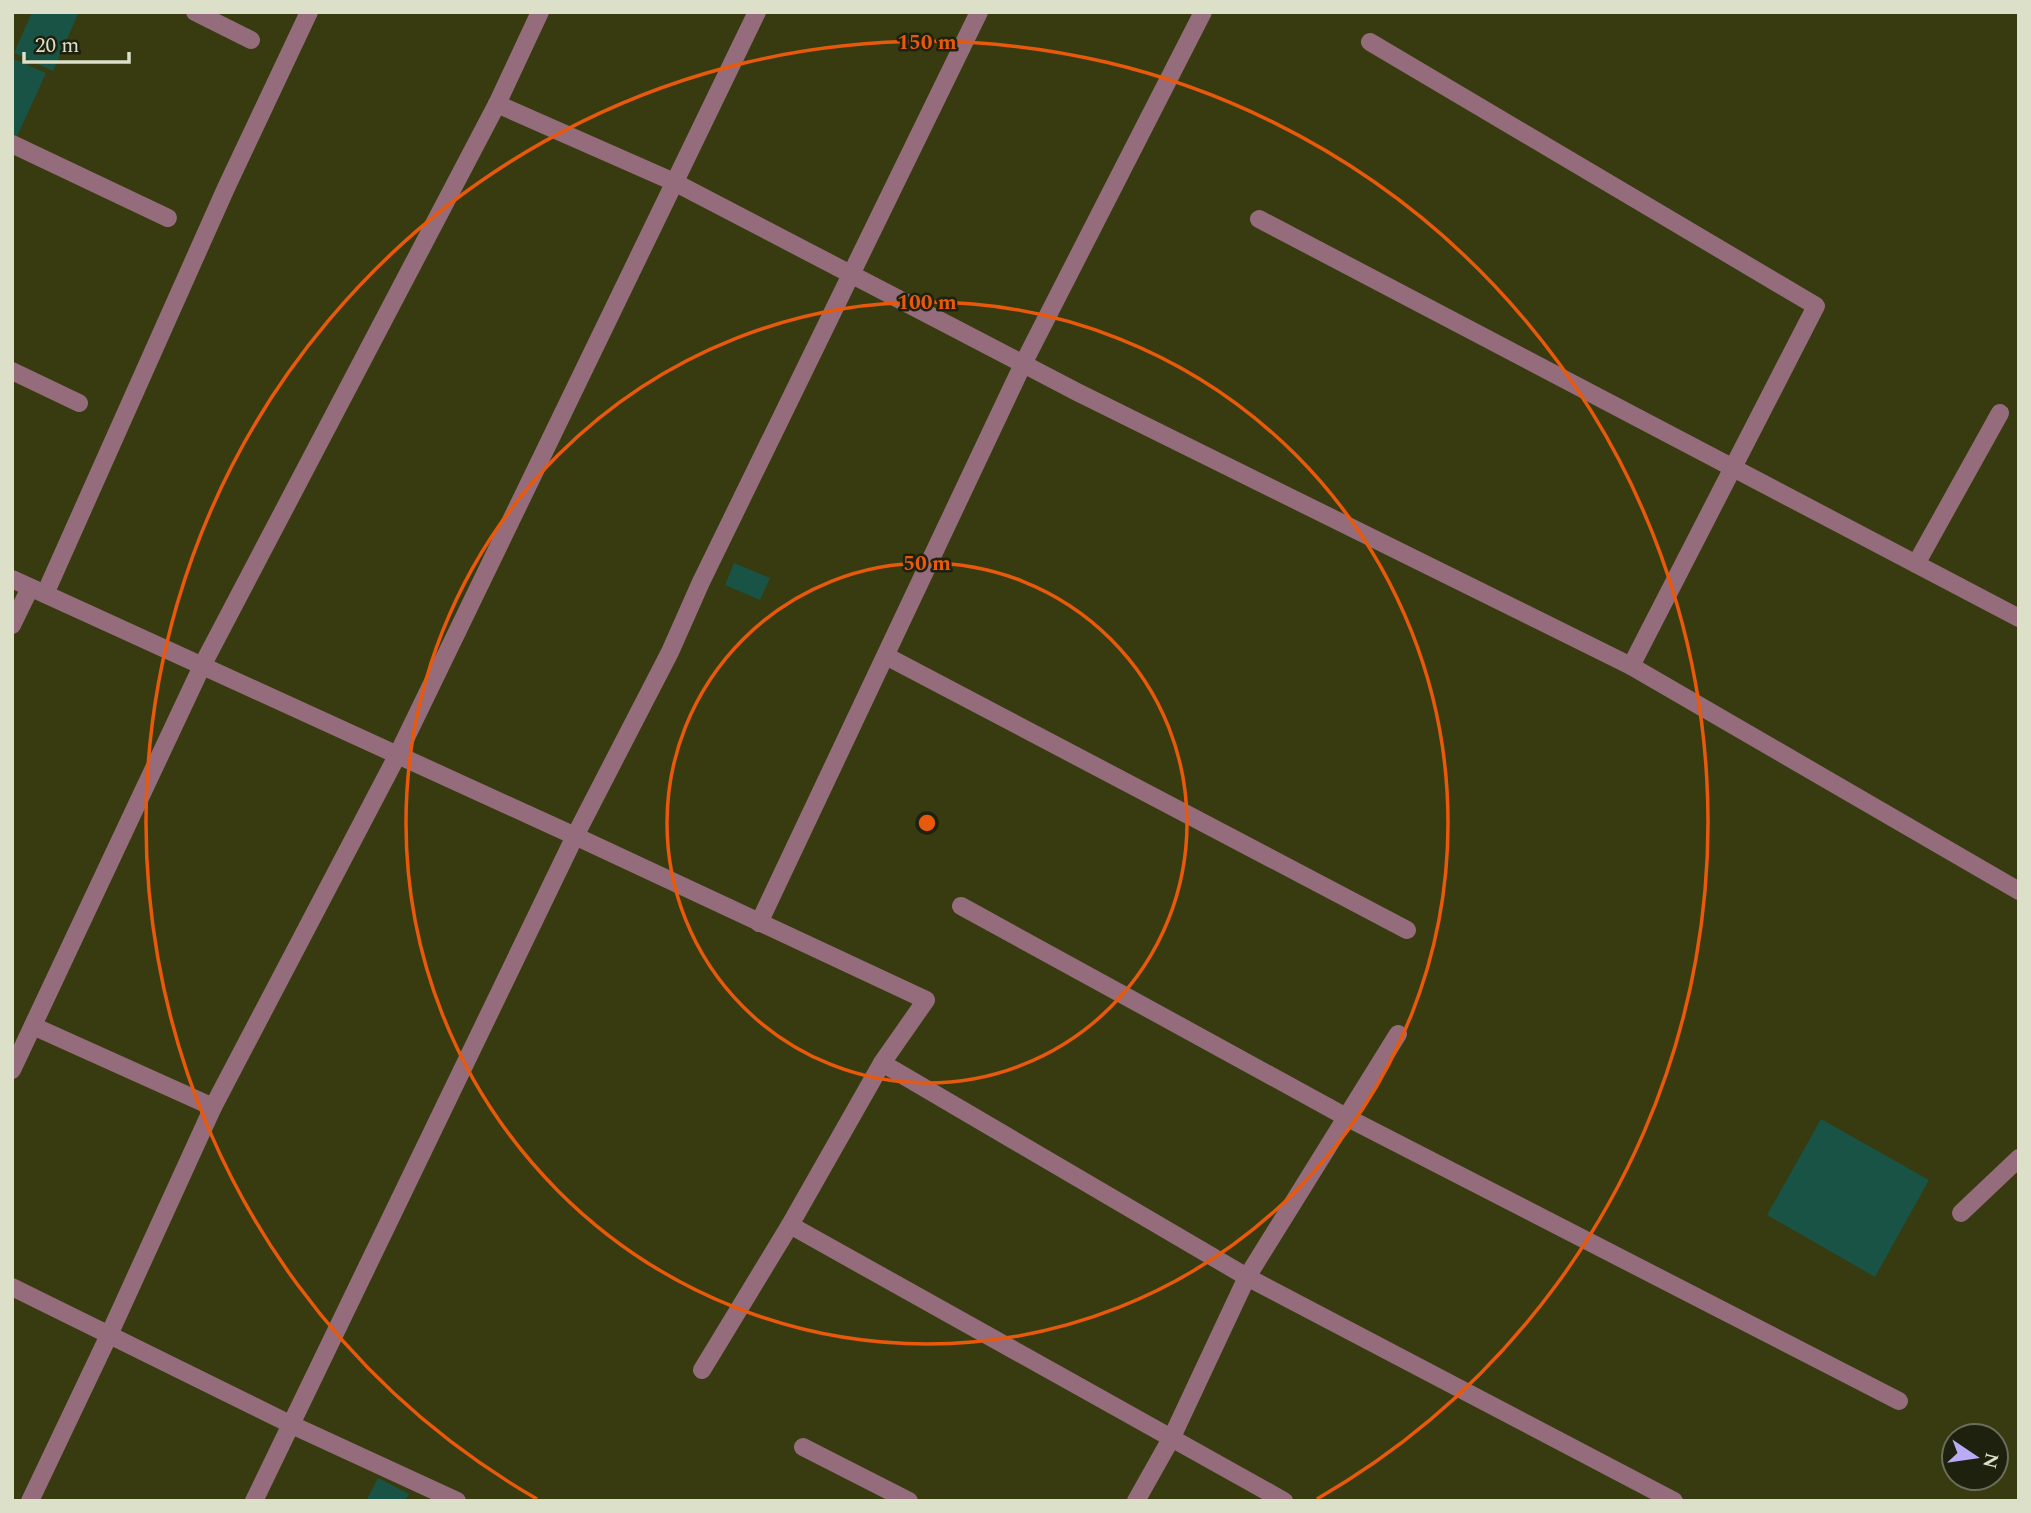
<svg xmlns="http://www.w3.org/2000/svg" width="2031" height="1513" font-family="Spectral,serif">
<rect width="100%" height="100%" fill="#373b0f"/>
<g fill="#195345">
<path d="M32,12H79L53,71L14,53Z"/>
<path d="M12,58L46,73L15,141L12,140Z"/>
<path d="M734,563L770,578L760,600L725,585Z"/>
<path d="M1821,1119L1929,1180L1875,1277L1767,1215Z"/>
<path d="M378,1478L409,1494L405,1501H366Z"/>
</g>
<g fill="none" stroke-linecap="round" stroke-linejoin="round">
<g stroke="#956c7c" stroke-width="18">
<path d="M195,12L251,40"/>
<path d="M1370,42L1816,306L1631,666"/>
<path d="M497,104L674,182L1077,392L1631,666L2019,891"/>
<path d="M12,144L168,218"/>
<path d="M1259,219L2019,618"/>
<path d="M12,371L79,403"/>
<path d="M1916,564L2000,413"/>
<path d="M12,579L575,836L926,1000L882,1063L790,1225L702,1370"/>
<path d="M45,594L226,188L309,12"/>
<path d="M12,625L30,588"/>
<path d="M886,656L1407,930"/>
<path d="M961,906L1346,1117L1899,1401"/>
<path d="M759,923L1023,364L1203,12"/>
<path d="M33,1026L213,1107L397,756L757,12"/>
<path d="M882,1063L1247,1277L1674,1501"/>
<path d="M12,1070L202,666L497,104L540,12"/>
<path d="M1961,1213L2019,1158"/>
<path d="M790,1225L1284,1501"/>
<path d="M12,1287L292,1425L457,1501"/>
<path d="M803,1447L909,1501"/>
<path d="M30,1501L109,1335L213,1107"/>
<path d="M254,1501L575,836L670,652L701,582L979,12"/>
<path d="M1136,1501L1172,1437L1247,1277L1398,1034"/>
</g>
</g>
<g fill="none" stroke="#e8590c" stroke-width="3.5">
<circle cx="927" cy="823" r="260"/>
<circle cx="927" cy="823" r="521"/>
<path d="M537 1499A781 781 0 1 1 1317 1499"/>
</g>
<circle cx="927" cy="823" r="10" fill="#e8590c" stroke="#1f210f" stroke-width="3.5"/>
<g font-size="21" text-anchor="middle" font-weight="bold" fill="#e8590c" stroke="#1f210f" stroke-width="5" stroke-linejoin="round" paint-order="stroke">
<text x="927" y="49">150 m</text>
<text x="927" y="309">100 m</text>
<text x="927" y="570">50 m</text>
</g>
<rect width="2031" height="1513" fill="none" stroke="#dce0c8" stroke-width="28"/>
<g transform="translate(1975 1457) rotate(103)"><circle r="33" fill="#1f210f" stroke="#6b6d59" stroke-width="2"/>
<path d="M0-5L12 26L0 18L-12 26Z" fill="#bbaaf6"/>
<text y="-10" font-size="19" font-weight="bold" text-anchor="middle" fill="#dce0c8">N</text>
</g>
<path d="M24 52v10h105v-10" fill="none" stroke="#dce0c8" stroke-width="3.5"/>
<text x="35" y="52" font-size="21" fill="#dce0c8" stroke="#1f210f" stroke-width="5" paint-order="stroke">20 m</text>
</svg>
